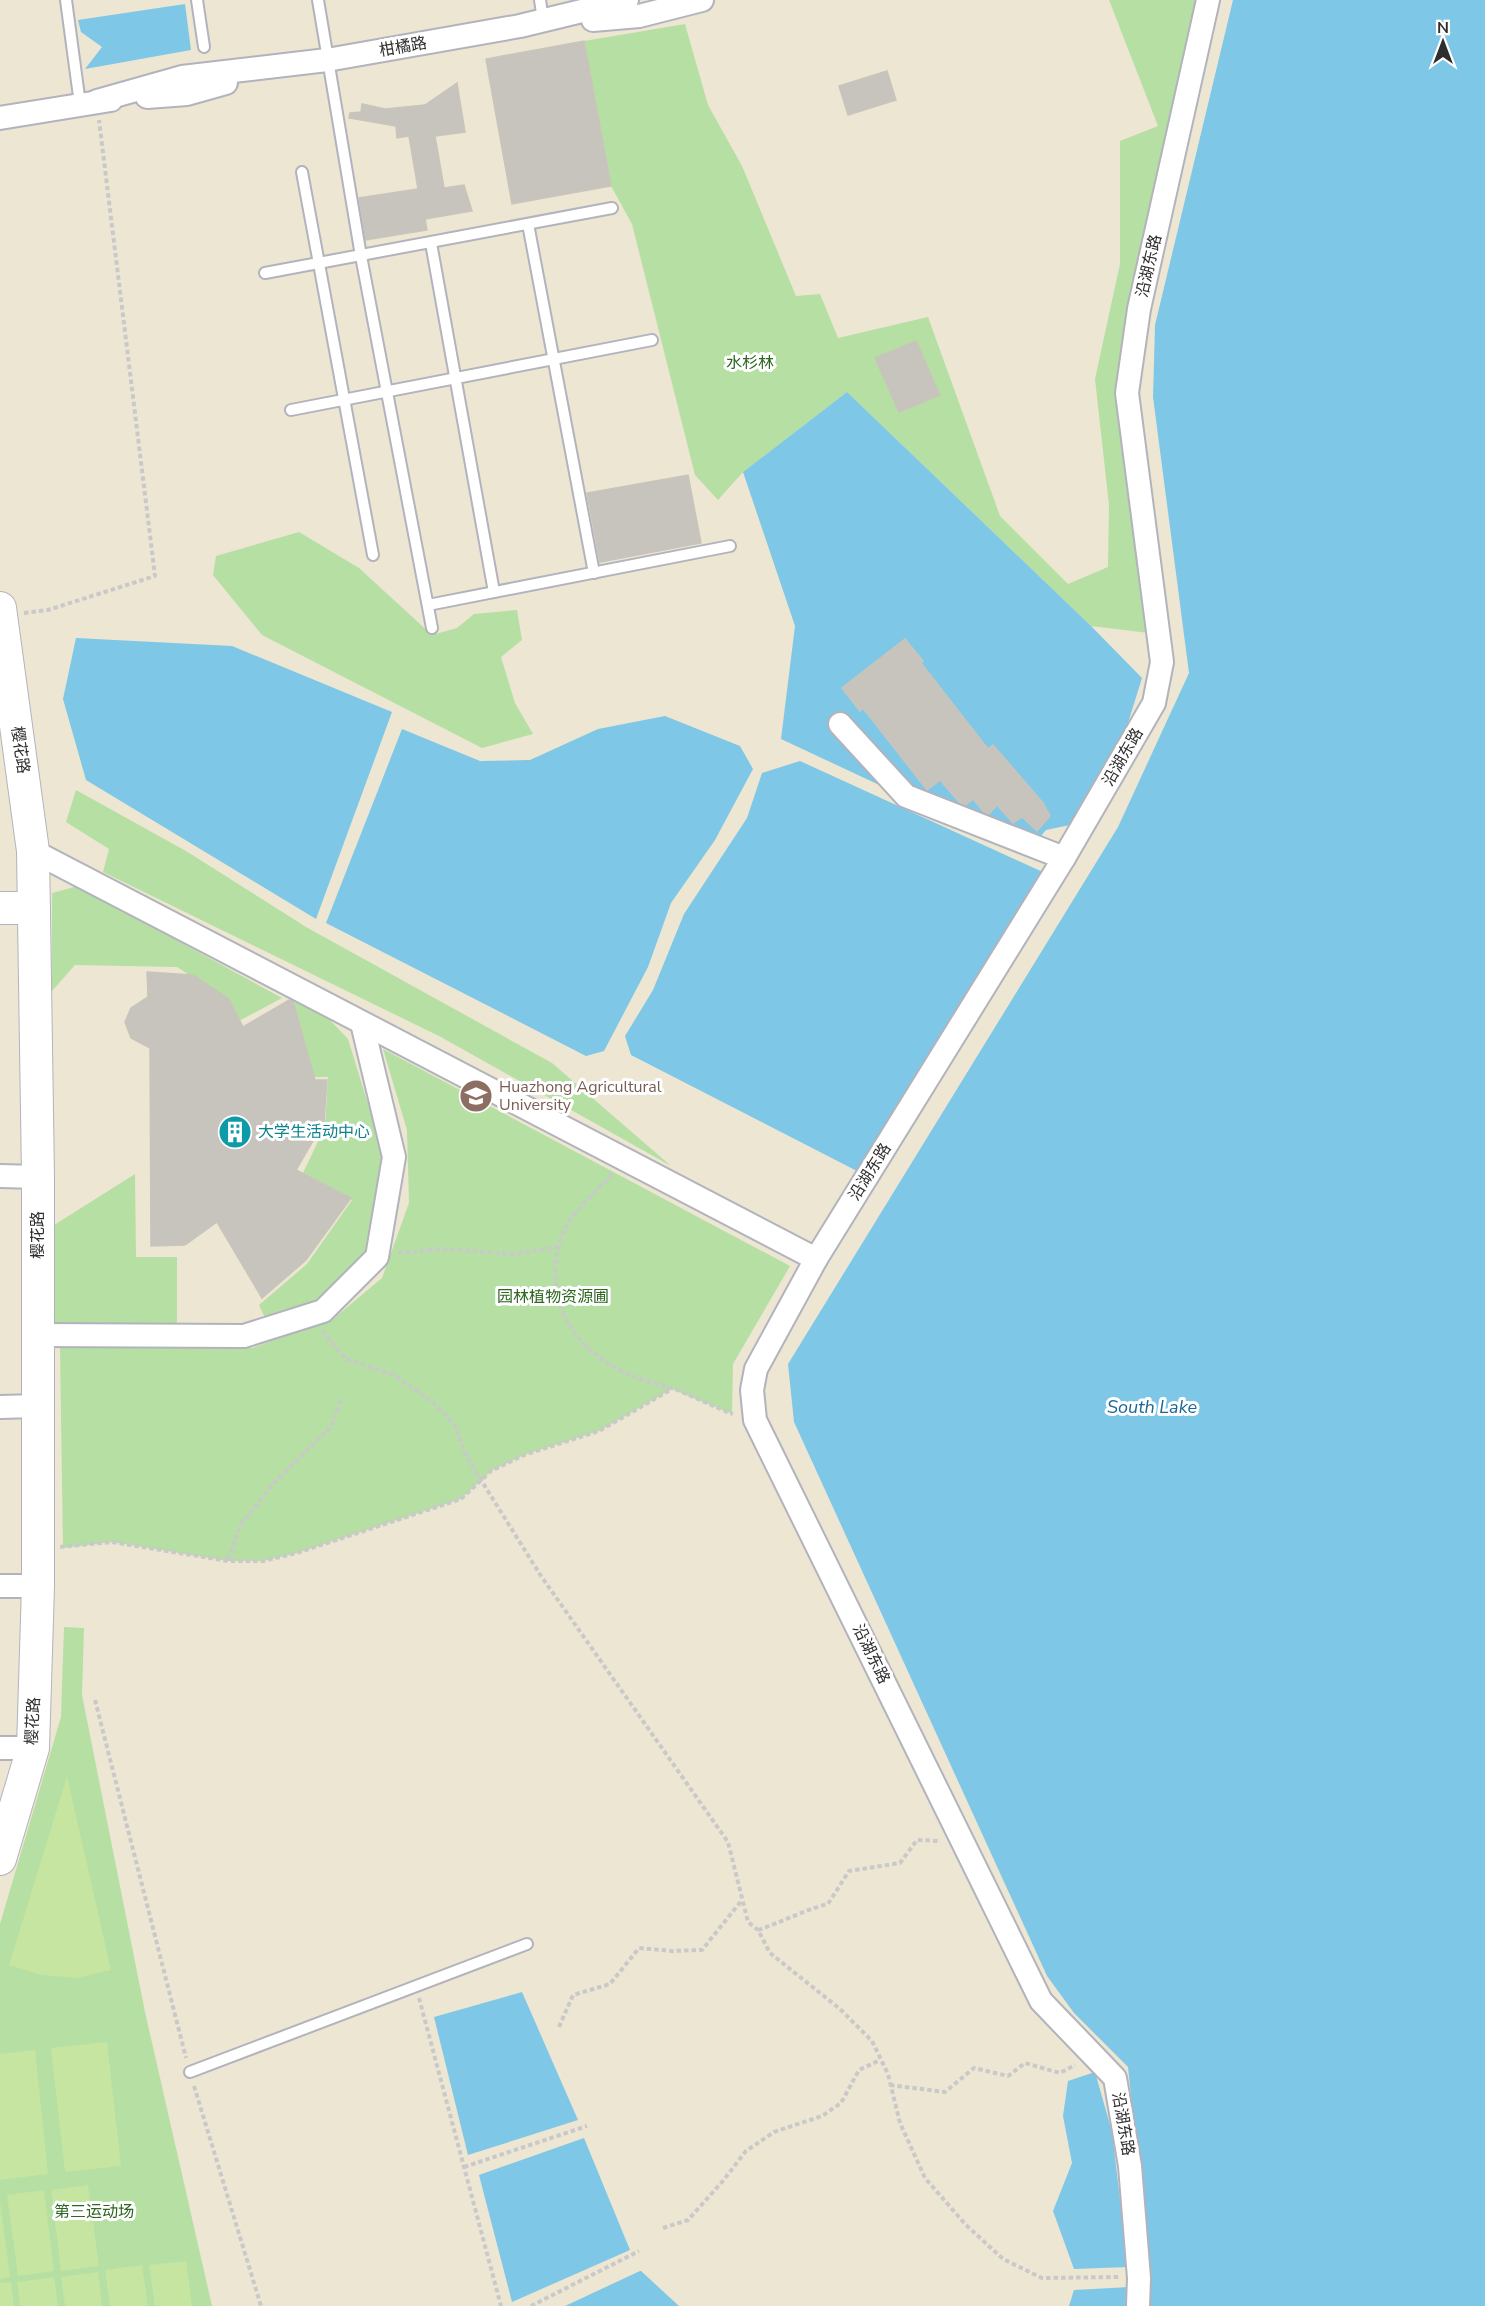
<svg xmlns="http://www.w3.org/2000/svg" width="1485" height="2306" font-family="'Nunito Sans','Noto Sans SC',sans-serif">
<rect width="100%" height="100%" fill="#ede9e2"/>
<path fill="#ede6d3" d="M0,0H1233L1155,325L1153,398L1189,673L1118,827L788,1364L794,1423L1047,1976L1074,2013L1128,2067L1149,2271L1150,2306H0Z"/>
<g fill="#b5dfa3">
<path d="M1109,0H1201L1118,393L1149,633L1091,626L847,392L743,472L718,500L695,475L632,224L611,186L584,41L685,24L708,105L742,166L796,296L820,294L838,338L928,317L1000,516L1068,584L1108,567L1109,505L1095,379L1120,264V141L1158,126Z"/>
<path d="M299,532L359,568L432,635L457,628L474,614L517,610L522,640L501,657L515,703L533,734L482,748L262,635L213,575L216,556Z"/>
<path d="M76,790L186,851L306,927L552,1063L671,1166L441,1037L103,872L109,849L66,822Z"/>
<path d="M78,886L282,998L235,1023L220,995L177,967L75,965L52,991V893Z"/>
<path d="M292,1001L326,1016L348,1039L383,1153L369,1248L320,1306L268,1324L259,1305L307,1264L352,1200L303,1173L325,1127L328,1077H313Z"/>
<path d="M383,1049L790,1266L733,1364L732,1414L672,1389L599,1431L524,1455L491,1471L461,1499L297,1553L263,1561H228L112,1542L63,1548L60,1348H252L333,1319L382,1278L409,1203L407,1130Z"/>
<path d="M135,1174L136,1257H177V1333L65,1334L49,1317L51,1227Z"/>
<path d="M64,1627L84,1628L82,1695L145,2012L212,2306H0V1924L61,1717Z"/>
</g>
<g fill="#c5e5a0">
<path d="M67,1776L111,1970L78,1978L41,1975L9,1965Z"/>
<path d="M107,2042L121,2166L65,2172L51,2048Z"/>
<path d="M35,2050L48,2174L0,2180V2054Z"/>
<path d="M88,2185L99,2266L61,2271L51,2190Z"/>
<path d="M44,2190L54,2271L18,2276L7,2195Z"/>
<path d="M0,2201L10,2277L0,2279Z"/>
<path d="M186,2261L192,2306H155L149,2265Z"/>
<path d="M142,2265L148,2306H110L105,2270Z"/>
<path d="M98,2272L102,2306H65L61,2277Z"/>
<path d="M54,2277L58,2306H20L17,2282Z"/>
<path d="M11,2282L14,2306H0V2283Z"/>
</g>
<g fill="#7ec7e6">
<path d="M1233,0H1485V2306H1150L1149,2271L1128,2067L1074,2013L1047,1976L794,1422L788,1364L1118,827L1189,673L1153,397L1155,325Z"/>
<path d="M185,4L191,50L85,69L102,47L81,32L78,20Z"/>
<path d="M847,392L1091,626L1142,678L1123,739L1070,825L1046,830L1030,849L905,797L781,739L795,626L743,472Z"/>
<path d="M76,638L232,646L392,712L316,919L86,780L63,699Z"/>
<path d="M665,716L740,746L753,769L715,840L671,903L648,967L604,1051L586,1056L326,923L402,729L480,761L530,760L598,729Z"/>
<path d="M800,761L1045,873L857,1171L631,1055L625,1036L653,990L684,914L747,818L762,773Z"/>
<path d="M522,1992L578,2120L468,2155L434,2017Z"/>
<path d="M1095,2072L1112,2132L1128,2267L1074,2269L1053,2211L1072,2163L1063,2116L1068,2081Z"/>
<path d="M584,2138L630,2250L512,2302L479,2175Z"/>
<path d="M641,2271L679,2306H565L640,2271Z"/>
<path d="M1130,2287L1131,2306H1069L1074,2290Z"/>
</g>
<g fill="#c7c3bd" stroke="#c9c5bb" stroke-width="1.5">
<path d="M584,41L611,186L512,204L486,59Z"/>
<path d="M887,71L896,100L848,115L839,86Z"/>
<path d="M457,83L465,132L435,136L444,188L464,185L472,211L425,219L427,230L366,240L359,198L418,189L409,136L397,138L396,126L349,118L350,113L361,112L362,104L385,109L425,105Z"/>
<path d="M916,341L940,395L899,412L875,358Z"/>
<path d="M688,475L701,543L600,562L587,493Z"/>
<path d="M905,639L923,661L921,663L988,749L993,745L1043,803L1050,816L1037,831L1022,817L1013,823L997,805L989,814L984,812L973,799L966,805L960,803L940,780L927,790L863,708L860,711L842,688Z"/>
<path d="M147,972L193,975L229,999L243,1027L289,1000L293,1001L315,1080H327L324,1122L296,1170L351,1198L306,1260L262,1298L217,1222L185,1245L151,1246L150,1048L131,1038L125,1022L131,1008L148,997Z"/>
</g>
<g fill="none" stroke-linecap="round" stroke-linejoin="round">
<defs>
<g id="lane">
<path d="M66,0L80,104"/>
<path d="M197,0L204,47"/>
<path d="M318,0L361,256L432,628"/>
<path d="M540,0L543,20"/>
<path d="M302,172L373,555"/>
<path d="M528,224L594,573"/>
<path d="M431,243L494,592"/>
<path d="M265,273L612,208"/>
<path d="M291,410L652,340"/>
<path d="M428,605L730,546"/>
<path d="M190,2072L527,1944"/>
</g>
<g id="street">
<path d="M593,20L639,16L702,0"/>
<path d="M147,97L187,94L226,83"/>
<path d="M97,101L182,77L327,60L520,26L627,0"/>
<path d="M0,118L111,100"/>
<path d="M840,724L906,796L1064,858"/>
<path d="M33,851L816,1259"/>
<path d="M0,1176L38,1177"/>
<path d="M38,1335L244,1336L323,1311L377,1257L394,1157L362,1023"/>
<path d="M0,1407L37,1406"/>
<path d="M0,1586H38"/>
<path d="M0,1748H33"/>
<path d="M1138,2306L1139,2278L1130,2166L1115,2078L1041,2001L755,1420L752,1390L756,1369L816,1259L1064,858L1154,703L1162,662L1127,393L1139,309L1208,0"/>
</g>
<g id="secondary">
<path d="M0,608L33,851L38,1177V1586L33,1748L0,1859"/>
<path d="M0,908H34"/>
</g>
</defs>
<use href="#lane" stroke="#b2b3bc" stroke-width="14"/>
<use href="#street" stroke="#b2b3bc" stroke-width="26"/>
<use href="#secondary" stroke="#b2b3bc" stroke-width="34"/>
<g stroke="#c9c9c9" stroke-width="4" stroke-dasharray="4.5 3" stroke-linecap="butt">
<path d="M24,613L48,610L155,576L99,120"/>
<path d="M612,1174C596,1193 577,1206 565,1229C556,1247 554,1266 556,1286C562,1334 600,1366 644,1380C654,1384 665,1386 675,1389C694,1397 714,1407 733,1414"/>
<path d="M398,1253L443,1249L514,1254L558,1247"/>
<path d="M322,1331L346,1359L394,1375L434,1403L455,1425L466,1456L541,1576L728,1842L748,1922L758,1930L770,1953L840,2009L872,2041L888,2074L900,2123L925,2178L966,2225L1003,2259L1042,2278L1120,2277"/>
<path d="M60,1547L112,1542L228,1561H263L297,1553L461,1499L491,1471L524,1455L599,1431L672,1389"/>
<path d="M228,1560L241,1524L273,1484L331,1427L342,1397"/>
<path d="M95,1700L186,2058"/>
<path d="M758,1930C782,1922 804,1910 828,1904L849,1871L900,1863L917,1840L940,1841"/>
<path d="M419,1998L501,2306"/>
<path d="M559,2027L573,1995L610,1984L639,1948L672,1951L702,1950L742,1900"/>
<path d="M890,2085L945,2092L974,2068L1008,2076L1025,2063L1060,2073L1075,2065"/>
<path d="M194,2086L261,2306"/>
<path d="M464,2167L587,2126"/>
<path d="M663,2228L688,2220L722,2182L746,2151L774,2132L822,2116L841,2103L859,2070L880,2060"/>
<path d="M531,2306L639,2251"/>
</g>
<use href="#lane" stroke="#fff" stroke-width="10"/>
<use href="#street" stroke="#fff" stroke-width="22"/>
<use href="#secondary" stroke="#fff" stroke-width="32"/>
</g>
<defs>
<symbol id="university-disc" viewBox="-11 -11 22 22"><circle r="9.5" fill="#8d6e63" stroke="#fff"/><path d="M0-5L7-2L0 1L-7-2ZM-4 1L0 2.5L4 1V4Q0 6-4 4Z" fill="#fff"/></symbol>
<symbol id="building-disc" viewBox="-11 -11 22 22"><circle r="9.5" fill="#0f9aa8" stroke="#fff"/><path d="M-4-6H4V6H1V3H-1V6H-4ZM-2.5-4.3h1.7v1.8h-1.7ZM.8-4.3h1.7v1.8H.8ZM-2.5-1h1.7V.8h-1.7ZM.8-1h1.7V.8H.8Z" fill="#fff"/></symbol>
</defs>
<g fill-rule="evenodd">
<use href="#university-disc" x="457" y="1077" width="38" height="38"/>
<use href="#building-disc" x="216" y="1113" width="38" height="38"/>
</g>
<g text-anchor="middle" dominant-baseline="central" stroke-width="6" stroke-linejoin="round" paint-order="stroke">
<g font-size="16" fill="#2e2e2e" stroke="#fff">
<text transform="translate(403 47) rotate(-10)">柑橘路</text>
<text transform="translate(1149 266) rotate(-77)">沿湖东路</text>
<text transform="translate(20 750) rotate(82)">樱花路</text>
<text transform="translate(1123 757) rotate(-60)">沿湖东路</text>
<text transform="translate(870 1172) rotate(-58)">沿湖东路</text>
<text transform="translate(38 1235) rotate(-90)">樱花路</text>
<text transform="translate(871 1654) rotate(64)">沿湖东路</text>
<text transform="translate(33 1721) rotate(-87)">樱花路</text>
<text transform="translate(1123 2124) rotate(80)">沿湖东路</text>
</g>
<g font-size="16" fill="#2e6622" stroke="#fff">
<text x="750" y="363">水杉林</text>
<text x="553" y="1297">园林植物资源圃</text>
<text x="94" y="2212">第三运动场</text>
</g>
<g font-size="16" fill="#785e54" stroke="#fff" text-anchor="start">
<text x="499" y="1087">Huazhong Agricultural<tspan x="499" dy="18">University</tspan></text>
</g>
<g font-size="16" fill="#0d838f" stroke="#fff" text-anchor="start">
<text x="258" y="1132">大学生活动中心</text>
</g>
<g font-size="18" font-style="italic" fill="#196796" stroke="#fff">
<text x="1152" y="1407">South Lake</text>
</g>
</g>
<g transform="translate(1443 42)" stroke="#ffffff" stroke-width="4.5" paint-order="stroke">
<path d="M0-4.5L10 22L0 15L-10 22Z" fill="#2e2e2e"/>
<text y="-9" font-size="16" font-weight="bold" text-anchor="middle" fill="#2e2e2e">N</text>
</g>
</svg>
